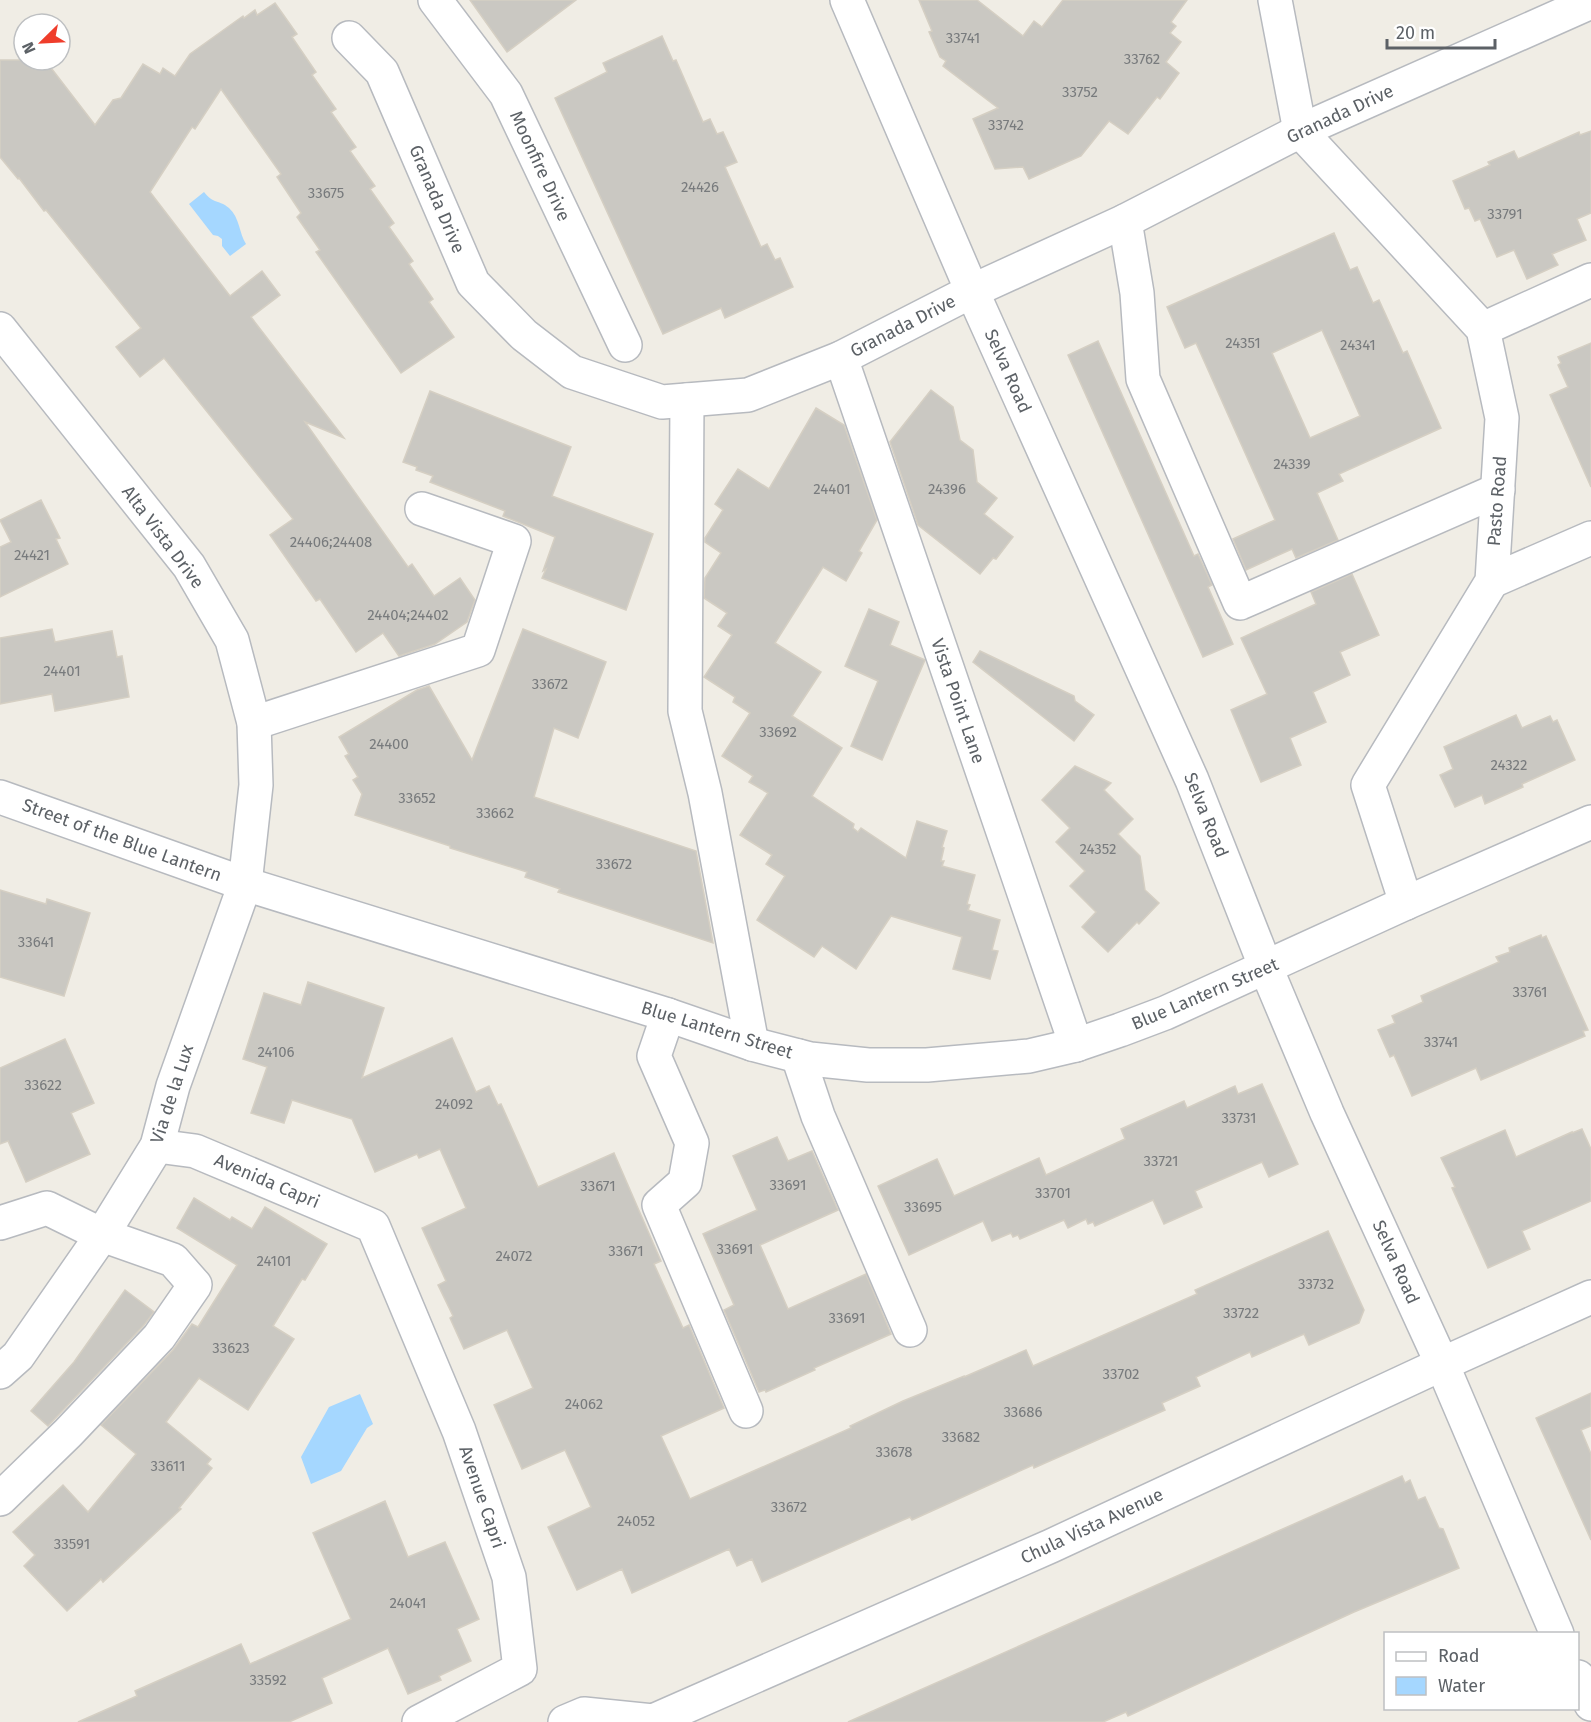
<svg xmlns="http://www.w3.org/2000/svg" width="1591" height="1722" font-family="'Fira Sans',sans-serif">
<rect width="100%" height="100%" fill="#f0ede5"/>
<g fill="#a5d7ff">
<path d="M204,192C213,204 220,200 229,208C240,218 239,233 246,244L230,256L222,246V239L218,236L213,235L189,204Z"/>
<path d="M360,1394L373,1424L367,1428L341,1471L311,1484L301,1457L329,1407Z"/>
</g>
<g fill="#cac8c2" stroke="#d5cfc3" stroke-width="1.5" fill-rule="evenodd">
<path d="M470,0H576L507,52Z"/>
<path d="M919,0H977L1023,36L1034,21L1042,27L1063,0H1187L1171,22L1176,26L1170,33L1181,42L1166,62L1179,73L1160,99L1157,97L1128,134L1109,121L1081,156L1029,179L1023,167L995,169L973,119L998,108L943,66L946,61L940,57L929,32L932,31Z"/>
<path d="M275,3L297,34L292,37L316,72L312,75L336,109L331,112L356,147L350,151L375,186L370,189L394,223L389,227L413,261L409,264L433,299L429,302L454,337L401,373L316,252L320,250L297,217L301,213L277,177L281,174L221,89L195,129L192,127L150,192L230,296L262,271L280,295L251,317L344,438L305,422L408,567L412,564L434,596L460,578L475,600L467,622L435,644L399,656L383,633L356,652L320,599L316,601L270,535L293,519L164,358L140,377L116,347L141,328L46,210L44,211L19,178L18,179L0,157V60H45L95,125L113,100L121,98L143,64L160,74L163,68L175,76L190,54L243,16L244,18L255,10L257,15Z"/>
<path d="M662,36L673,61L676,60L703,122L710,119L717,134L723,132L737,162L725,167L761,247L767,244L775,260L780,258L793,287L725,318L721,308L663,334L555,98L607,72L603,63Z"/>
<path d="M1591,131V213L1577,219L1586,240L1552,254L1558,265L1527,279L1514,250L1497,257L1480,219L1475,221L1469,208L1465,209L1453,181L1490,165L1488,162L1514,151L1518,159L1579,132L1580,135Z"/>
<path d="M1334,233L1350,270L1357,267L1373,303L1379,300L1403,353L1407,351L1441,428L1339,474L1343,481L1317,493L1338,540L1296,558L1292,549L1246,570L1233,539L1275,520L1196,343L1185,348L1167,307ZM1322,330L1360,416L1310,438L1272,353Z"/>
<path d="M1098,341L1194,556L1198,554L1212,585L1208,587L1233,644L1203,657L1068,355Z"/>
<path d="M1591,343V487L1550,395L1568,387L1558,365L1561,363L1558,357Z"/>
<path d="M931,390L953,407L960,440L973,450L977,482L997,498L984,514L1013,537L996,559L993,558L980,574L918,525L890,442Z"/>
<path d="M430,391L571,447L552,496L653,534L626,610L542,578L546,569L543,571L555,537L503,516L505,511L430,482L433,476L416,470L417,467L403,462Z"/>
<path d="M816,408L844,425L877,520L859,551L862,553L846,581L823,567L775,643L821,672L792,716L842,748L812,796L854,824L853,828L858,832L861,828L906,858L917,821L947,831L942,847L944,848L941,861H944L942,866L975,875L967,904L970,905L968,910L1000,920L992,950L998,951L990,979L953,969L962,937L891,916L856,969L822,946L814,957L757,920L785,876L766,864L772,855L740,835L768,793L749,782L753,776L722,756L750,713L733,702L735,697L704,677L732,635L718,626L727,613L704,598L705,578L721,553L705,542V538L723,510L715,504L738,469L769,489Z"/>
<path d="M41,500L60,538L56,539L68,564L0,597V547L11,542L0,520Z"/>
<path d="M1352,574L1379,635L1340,652L1350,675L1313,692L1326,722L1290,738L1301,765L1261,782L1231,710L1267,694L1241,638L1316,604L1311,592Z"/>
<path d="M869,609L899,622L890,645L925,660L882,760L851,746L878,681L845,666Z"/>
<path d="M52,629L55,642L112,631L117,657L122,656L129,697L55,711L52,694L0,704V638Z"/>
<path d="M523,629L606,662L578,738L554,728L534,797L696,851L713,943L558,892L560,889L525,877L527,872L450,848V846L355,815L362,794L353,780L358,777L345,756L349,754L339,737L417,690L429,686L472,760Z"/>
<path d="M980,651L1074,696L1075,701L1094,715L1074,741L973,662Z"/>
<path d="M1516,715L1522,728L1550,716L1553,722L1557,720L1575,760L1522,784L1523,787L1485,804L1482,795L1455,807L1440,775L1453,769L1444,747Z"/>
<path d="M1075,766L1111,783L1104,790L1133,819L1118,834L1140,856L1145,890L1159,903L1139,924L1137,922L1108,952L1082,927L1096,912L1070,886L1085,871L1056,842L1070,828L1042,800Z"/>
<path d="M0,890L46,904L47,899L90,913L64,996L0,977Z"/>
<path d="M1541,935L1542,938L1546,936L1588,1030L1583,1031L1585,1036L1481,1080L1476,1068L1412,1096L1394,1055L1390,1057L1378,1030L1395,1023L1392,1016L1423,1002L1421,996L1499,962L1496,957L1510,952L1509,948Z"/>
<path d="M308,982L384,1008L362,1078L452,1038L476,1092L489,1086L498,1105L501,1104L538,1187L614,1153L661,1261L654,1264L683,1328L689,1325L724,1408L661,1436L690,1499L851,1428L850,1426L903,1401L964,1376V1377L1026,1350L1033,1366L1197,1294L1195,1290L1328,1231L1364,1310L1359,1323L1309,1345L1304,1334L1252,1357L1250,1352L1196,1377L1200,1386L1162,1403L1165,1410L1034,1468L1033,1465L912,1520L910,1517L762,1582L752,1559L737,1566L729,1549L632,1593L622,1569L577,1590L548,1527L591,1507L565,1450L522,1469L494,1405L533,1388L507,1330L464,1349L450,1318L453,1316L438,1285L446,1281L422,1228L466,1208L440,1149L419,1158L417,1154L375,1172L352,1119L292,1100L284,1123L251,1113L267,1067L243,1059L264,993L301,1005Z"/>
<path d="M65,1039L94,1103L71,1113L90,1154L26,1182L8,1141L0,1144V1068Z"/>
<path d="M1262,1084L1298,1164L1269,1177L1262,1162L1195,1191L1202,1207L1164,1224L1153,1200L1095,1226L1093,1222L1088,1224L1086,1219L1068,1228L1064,1220L1020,1239L1018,1235L1013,1237L1011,1233L992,1241L983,1221L909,1255L878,1186L937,1159L954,1196L1039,1158L1046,1175L1125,1139L1121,1129L1184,1101L1187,1108L1235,1086L1238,1094Z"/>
<path d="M1582,1129L1591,1149V1201L1522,1231L1530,1249L1488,1268L1452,1188L1455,1187L1441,1158L1505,1130L1516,1157L1572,1132V1133Z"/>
<path d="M777,1137L788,1161L812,1151L838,1210L760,1245L788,1309L866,1274L891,1334L814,1368L815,1370L766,1392L765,1390L759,1392L724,1310L734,1305L703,1234L757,1210L733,1156Z"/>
<path d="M194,1198L230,1220L232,1217L252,1229L265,1207L327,1244L305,1280L302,1279L273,1326L294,1339L248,1410L199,1378L166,1422L211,1459L207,1464L212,1468L179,1508L181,1509L103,1582L101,1579L67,1611L24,1566L35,1555L13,1532L63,1485L88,1512L136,1454L101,1425L173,1350L192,1324L198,1327L237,1265L177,1228Z"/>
<path d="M125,1290L154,1312L144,1325L48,1426L31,1411L74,1362Z"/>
<path d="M1591,1393V1426L1581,1430L1591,1454V1540L1536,1418Z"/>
<path d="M1402,1476L1405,1483L1410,1480L1418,1500L1425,1497L1439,1528L1443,1529L1459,1568L1354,1612L1128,1716L1126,1712L1103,1722H848Z"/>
<path d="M385,1501L408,1557L445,1542L479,1619L457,1629L471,1661L439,1676L441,1680L408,1694L388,1648L322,1678L332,1703L289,1722H78L137,1696L135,1691L241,1644L250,1664L351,1619L313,1533Z"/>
</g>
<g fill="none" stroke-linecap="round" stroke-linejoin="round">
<defs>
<g id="minor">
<path d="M435,0L506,94L625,345"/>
<path d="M847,0L972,291L1192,780L1266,968L1327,1113L1442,1364L1557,1634"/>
<path d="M1275,0L1300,131L1483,329L1502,418L1492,581L1368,785L1406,903"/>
<path d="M349,38L382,72L473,283L524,335L572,372L662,402L748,395L841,358L972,291L1125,221L1300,131L1591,2"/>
<path d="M1125,221L1137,293L1143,379L1240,603L1498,490"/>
<path d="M0,329L189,566L232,640L254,723L256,785L245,884L173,1086L157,1146L102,1235L18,1356L0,1372"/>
<path d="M1483,329L1591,280"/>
<path d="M841,358L1076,1045"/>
<path d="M687,400L685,711L705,793L752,1044"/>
<path d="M1492,581L1591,538"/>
<path d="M254,723L478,650L514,541L422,509"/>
<path d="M0,797L245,884L668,1015L752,1044L810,1059L868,1065H927L1029,1056L1076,1045L1120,1030L1165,1013L1406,903L1591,822"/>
<path d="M668,1015L654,1056L692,1143L685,1182L659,1205L746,1411"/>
<path d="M798,1056L818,1116L910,1330"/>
<path d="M157,1146L195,1151L373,1226L459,1431L509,1577L520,1669L419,1722"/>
<path d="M0,1223L47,1208L102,1235L173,1260L195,1285L159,1337L68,1433L0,1499"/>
<path d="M1578,1677L1591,1704"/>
<path d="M565,1722L584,1714L653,1721L1051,1546L1442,1364L1591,1297"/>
</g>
</defs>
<use href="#minor" stroke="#b7babf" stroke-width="36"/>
<use href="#minor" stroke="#fff" stroke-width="33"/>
</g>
<g text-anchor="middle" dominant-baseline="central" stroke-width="5" stroke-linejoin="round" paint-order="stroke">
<g font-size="15" fill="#787b7d">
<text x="963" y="38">33741</text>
<text x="1142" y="59">33762</text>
<text x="1080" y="92">33752</text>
<text x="1006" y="125">33742</text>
<text x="700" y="187">24426</text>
<text x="326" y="193">33675</text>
<text x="1505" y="214">33791</text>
<text x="1243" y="343">24351</text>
<text x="1358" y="345">24341</text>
<text x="1292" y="464">24339</text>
<text x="832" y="489">24401</text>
<text x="947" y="489">24396</text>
<text x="331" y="542">24406;24408</text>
<text x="32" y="555">24421</text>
<text x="408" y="615">24404;24402</text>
<text x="62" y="671">24401</text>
<text x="550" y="684">33672</text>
<text x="778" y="732">33692</text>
<text x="389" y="744">24400</text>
<text x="1509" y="765">24322</text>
<text x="417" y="798">33652</text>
<text x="495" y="813">33662</text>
<text x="1098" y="849">24352</text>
<text x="614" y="864">33672</text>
<text x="36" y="942">33641</text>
<text x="1530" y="992">33761</text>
<text x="1441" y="1042">33741</text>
<text x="276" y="1052">24106</text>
<text x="43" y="1085">33622</text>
<text x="454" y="1104">24092</text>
<text x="1239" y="1118">33731</text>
<text x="1161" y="1161">33721</text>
<text x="788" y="1185">33691</text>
<text x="598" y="1186">33671</text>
<text x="1053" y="1193">33701</text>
<text x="923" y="1207">33695</text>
<text x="735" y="1249">33691</text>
<text x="626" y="1251">33671</text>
<text x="514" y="1256">24072</text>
<text x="274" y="1261">24101</text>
<text x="1316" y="1284">33732</text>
<text x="1241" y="1313">33722</text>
<text x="847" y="1318">33691</text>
<text x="231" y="1348">33623</text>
<text x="1121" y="1374">33702</text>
<text x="584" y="1404">24062</text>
<text x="1023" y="1412">33686</text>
<text x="961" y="1437">33682</text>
<text x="894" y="1452">33678</text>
<text x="168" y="1466">33611</text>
<text x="789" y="1507">33672</text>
<text x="636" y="1521">24052</text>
<text x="72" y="1544">33591</text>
<text x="408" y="1603">24041</text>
<text x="268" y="1680">33592</text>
</g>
<g font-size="18" fill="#5c6166" stroke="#fff">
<text transform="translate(1340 114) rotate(-25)">Granada Drive</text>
<text transform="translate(540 166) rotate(65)">Moonfire Drive</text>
<text transform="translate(437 199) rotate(67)">Granada Drive</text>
<text transform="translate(903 326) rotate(-27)">Granada Drive</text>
<text transform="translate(1008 371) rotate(66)">Selva Road</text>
<text transform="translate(1497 501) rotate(-86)">Pasto Road</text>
<text transform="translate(163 537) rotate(53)">Alta Vista Drive</text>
<text transform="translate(958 701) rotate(71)">Vista Point Lane</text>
<text transform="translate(1206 815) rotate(68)">Selva Road</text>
<text transform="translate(122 840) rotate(20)">Street of the Blue Lantern</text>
<text transform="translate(1205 994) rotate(-23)">Blue Lantern Street</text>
<text transform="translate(717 1030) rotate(17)">Blue Lantern Street</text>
<text transform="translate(172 1094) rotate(-72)">Via de la Lux</text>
<text transform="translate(267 1181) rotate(23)">Avenida Capri</text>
<text transform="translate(1396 1262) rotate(66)">Selva Road</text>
<text transform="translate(482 1497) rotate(71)">Avenue Capri</text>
<text transform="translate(1092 1526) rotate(-25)">Chula Vista Avenue</text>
</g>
</g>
<rect x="1384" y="1632" width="195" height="78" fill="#ffffff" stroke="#bec0c2" stroke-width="1.5"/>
<rect x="1396" y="1652" width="30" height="9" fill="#ffffff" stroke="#bec0c2" stroke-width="1.5"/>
<text x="1438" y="1662" font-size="18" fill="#5c6166">Road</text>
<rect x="1396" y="1677" width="30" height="18" fill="#a5d7ff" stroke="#bec0c2" stroke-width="1.5"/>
<text x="1438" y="1692" font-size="18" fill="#5c6166">Water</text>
<g transform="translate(42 42) rotate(246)"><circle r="28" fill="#ffffff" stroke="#bec0c2" stroke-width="1.5"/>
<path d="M0-4.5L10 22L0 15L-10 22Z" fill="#ef3d2b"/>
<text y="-9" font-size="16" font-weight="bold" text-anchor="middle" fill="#5c6166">N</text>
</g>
<path d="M1387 39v9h108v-9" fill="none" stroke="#5c6166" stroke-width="3"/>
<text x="1396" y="39" font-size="18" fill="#5c6166" stroke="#ffffff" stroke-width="4.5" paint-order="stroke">20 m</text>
</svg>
